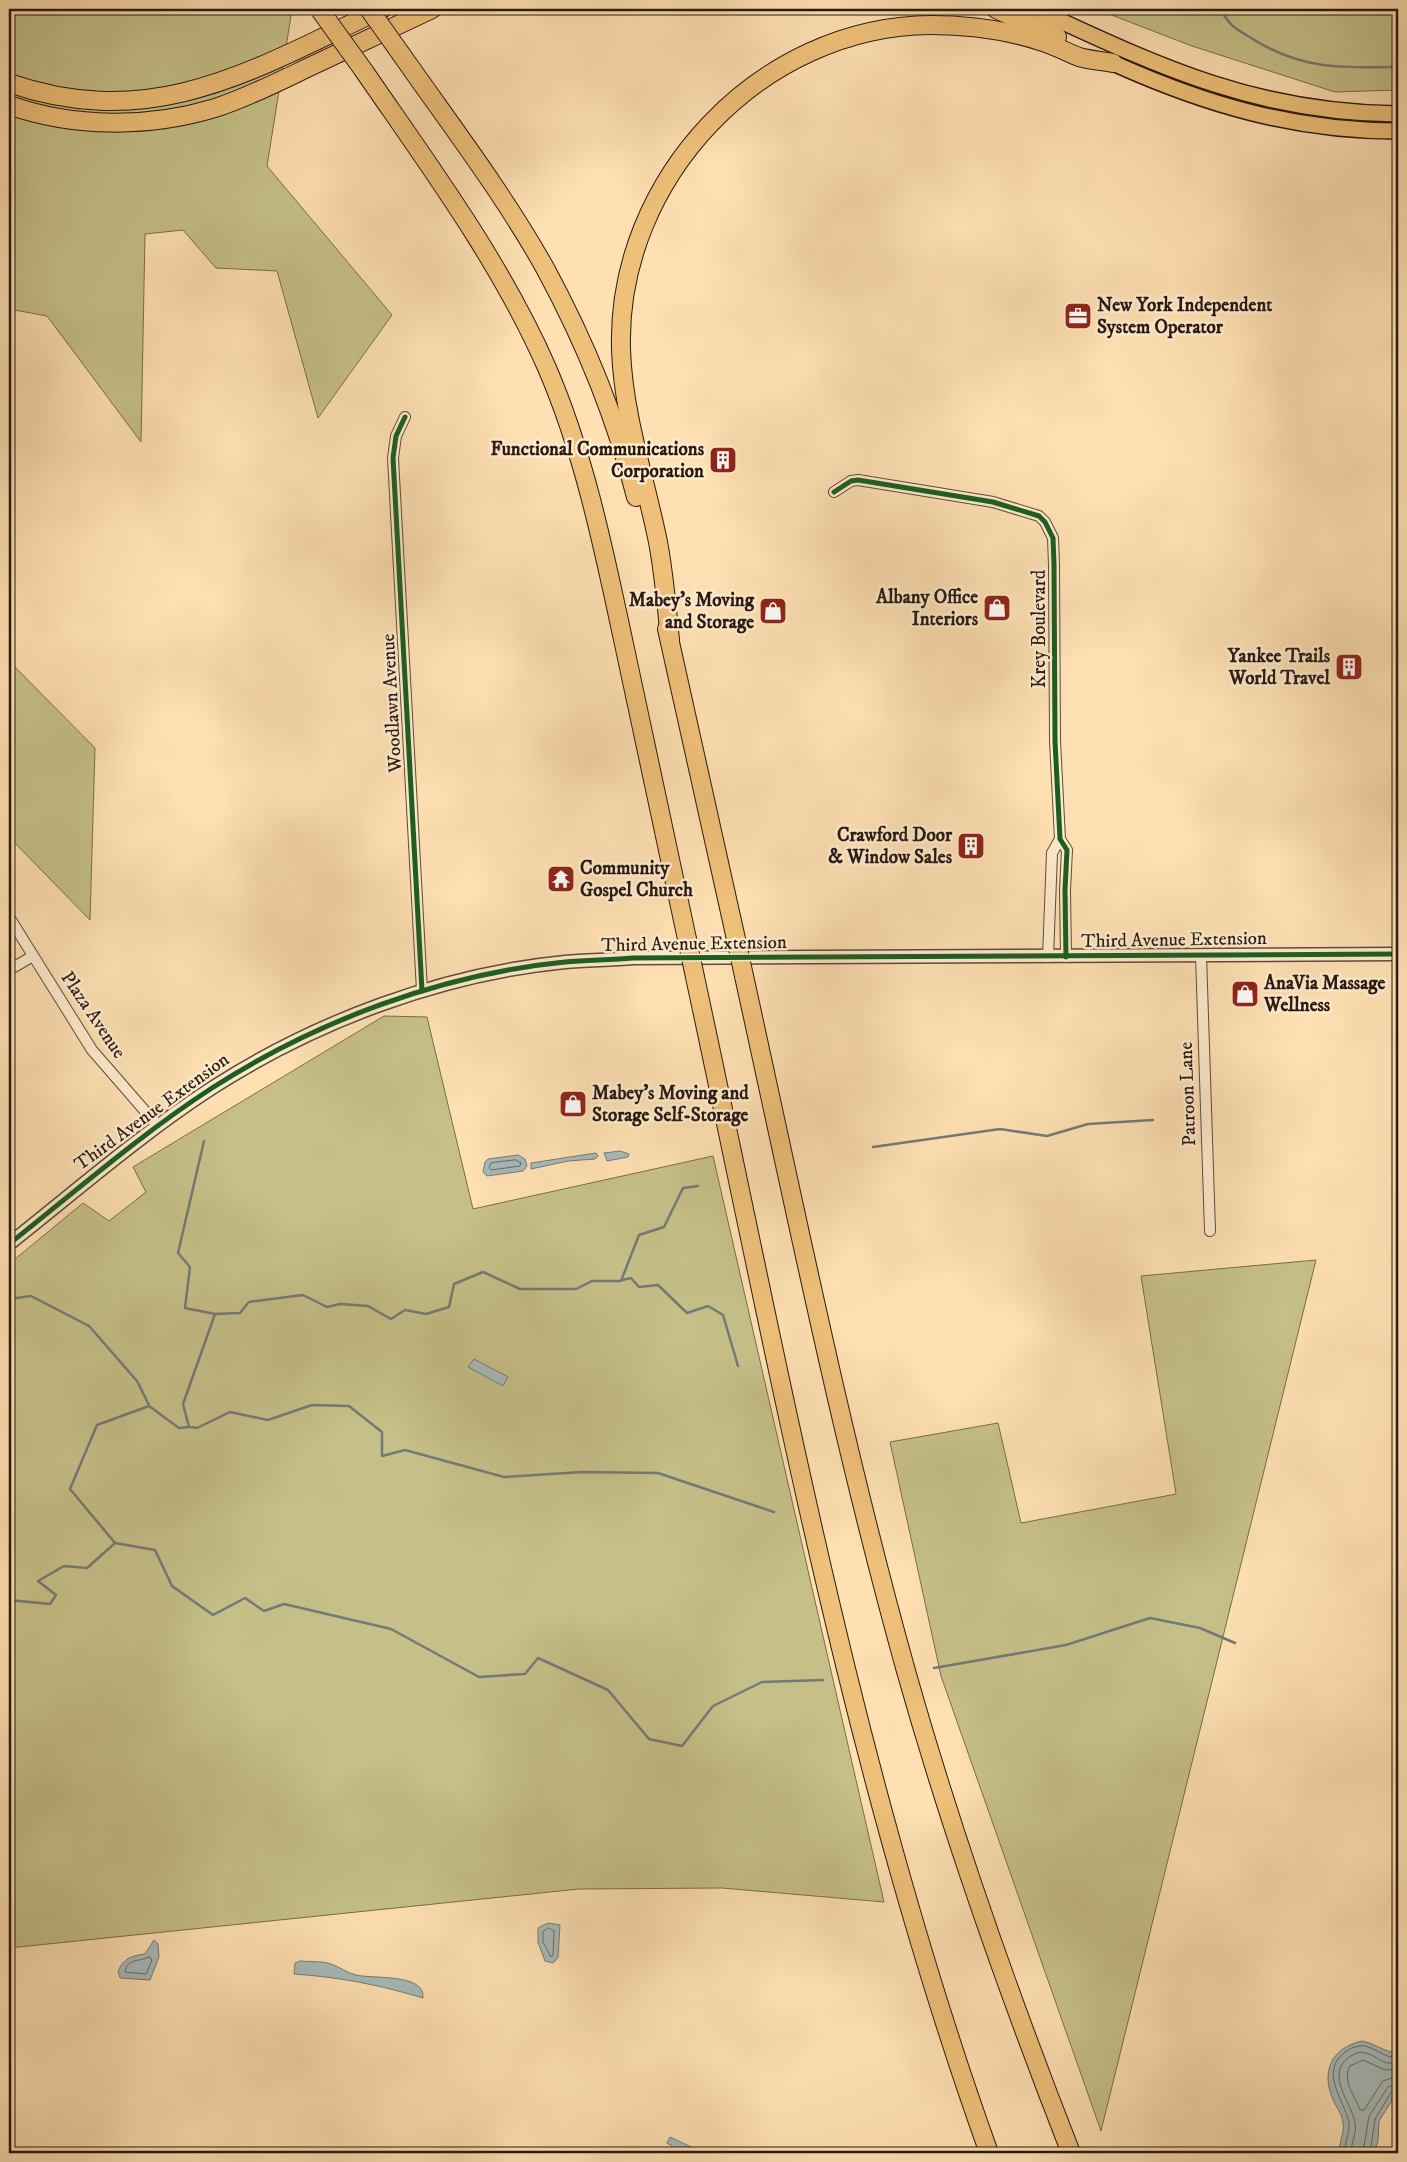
<svg xmlns="http://www.w3.org/2000/svg" width="1407" height="2162" font-family="'IM FELL DW Pica',serif">
<rect width="100%" height="100%" fill="#fee0b2"/>
<filter id="stains"><feTurbulence type="fractalNoise" baseFrequency=".004" numOctaves="4"/><feColorMatrix values="0 0 0 0 .2 0 0 0 0 .09 0 0 0 0 .02 0 0 0 .5 -.17"/></filter>
<radialGradient id="worn" r=".72"><stop offset=".6" stop-color="#630" stop-opacity="0"/><stop offset="1" stop-color="#630" stop-opacity=".3"/></radialGradient>
<g fill="#c6c088" stroke="#776c4e">
<path d="M9,9H287L291,16L267,166L392,315L318,418L277,271L216,268L183,230L145,234L141,442L47,316L9,309Z"/>
<path d="M1096,9H1398V90L1335,92L1192,46Z"/>
<path d="M9,661L95,748L90,920L9,837Z"/>
<path d="M384,1016L427,1017L473,1209L713,1156L884,1902L722,1888L579,1889L9,1948V1264L83,1203L109,1221L146,1192L133,1167Z"/>
<path d="M1316,1260L1101,2131L941,1676L890,1442L998,1423L1021,1523L1176,1494L1141,1276Z"/>
</g>
<g fill="#a7bab9" stroke="#747a77">
<path d="M620,1151L629,1154L628,1157L607,1161L604,1153Z"/>
<path d="M596,1153L598,1156L595,1159L568,1161L531,1169V1163Z"/>
<path d="M518,1155L525,1159L527,1166L523,1171L487,1176L483,1172L485,1162L488,1159Z"/>
<path d="M474,1359L508,1377L503,1386L468,1367Z"/>
<path d="M548,1923L560,1925L558,1958L553,1963L545,1961L538,1942V1928Z"/>
<path d="M154,1940L158,1944L159,1957L150,1980L120,1978L118,1971C124,1958 131,1956 145,1954Z"/>
<path d="M300,1961C310,1962 322,1961 331,1964C340,1967 347,1973 356,1975C371,1979 426,1973 423,1998C380,1985 339,1977 294,1974L295,1963Z"/>
<path d="M1362,2041C1373,2043 1380,2049 1391,2052L1398,2043V2091L1379,2121L1378,2141L1374,2153H1340C1338,2143 1345,2133 1343,2123C1342,2114 1338,2110 1334,2102C1320,2072 1331,2048 1362,2041Z"/>
<path d="M670,2137L693,2148V2153H682L667,2143Z"/>
</g>
<g fill="none" stroke-linecap="round" stroke-linejoin="round">
<g stroke="#686a66" stroke-width="1">
<path d="M516,1160L521,1163L520,1166L491,1170L489,1168L491,1163Z"/>
<path d="M549,1928L554,1931L553,1955L551,1957L543,1942V1932Z"/>
<path d="M149,1957L152,1960L146,1974L125,1972C127,1958 139,1962 149,1957Z"/>
<path d="M1398,2069L1385,2070L1363,2060L1350,2066C1342,2083 1355,2095 1360,2110H1364L1383,2081L1398,2076"/>
<path d="M1345,2153C1344,2143 1350,2133 1349,2123C1345,2101 1319,2073 1344,2053C1350,2048 1358,2045 1365,2046C1374,2048 1381,2054 1390,2057L1398,2051"/>
<path d="M1351,2153C1351,2143 1357,2133 1355,2122C1351,2103 1326,2075 1348,2058C1353,2054 1360,2051 1366,2053C1378,2056 1385,2068 1398,2061"/>
<path d="M1363,2153L1369,2116L1388,2087L1398,2083"/>
<path d="M1370,2153L1375,2119L1392,2091L1398,2089"/>
</g>
<g stroke="#747a77" stroke-width="2.5">
<path d="M1220,9C1232,29 1237,29 1256,41C1305,70 1344,68 1398,67"/>
<path d="M204,1141L178,1253L190,1267L185,1308L215,1314"/>
<path d="M873,1147L1000,1129L1047,1136L1088,1124L1153,1120"/>
<path d="M622,1280L631,1278L639,1287L658,1285L687,1313L708,1306L723,1315L738,1366"/>
<path d="M9,1299L31,1296L89,1326L137,1381L149,1405"/>
<path d="M190,1427L197,1428L230,1412L268,1420L312,1405L349,1406L382,1432V1456L405,1450L504,1477L582,1472L658,1473L774,1512"/>
<path d="M115,1543L155,1550L172,1586L213,1615L245,1598L264,1611L284,1604L391,1629L479,1677L525,1674L538,1658L608,1690L649,1739L682,1746L713,1706L762,1682L823,1680"/>
<path d="M9,1600L50,1604L56,1595L38,1581L64,1566L87,1568L115,1543L70,1489L97,1425L149,1406L179,1428L189,1427L183,1404L215,1314L240,1313L249,1302L303,1295L327,1307L340,1304L368,1306L391,1319L405,1310L426,1314L449,1307L454,1284L483,1272L520,1289H576L592,1281H621L639,1235L664,1227L683,1188L698,1186"/>
<path d="M934,1668L1066,1645L1150,1618L1200,1628L1235,1643"/>
</g>
<defs>
<g id="minor">
<path d="M405,417L396,436L393,458L422,991"/>
<path d="M834,492L851,481L858,480L993,502L1039,516L1045,522L1053,538L1054,565L1055,741L1060,839L1067,850L1065,890L1066,957"/>
<path d="M9,917L92,1050L158,1126"/>
<path d="M1201,955L1210,1231"/>
<path d="M1048,957L1052,853L1060,839"/>
<path d="M9,970L33,956"/>
</g>
<path id="tertiary" d="M9,1244C76,1191 141,1134 212,1088C316,1021 442,974 565,962C588,960 610,960 633,958L1398,954"/>
<g id="primary">
<path d="M1035,9C1160,67 1257,113 1398,114"/>
<path d="M1113,63C1206,105 1295,131 1398,131"/>
</g>
<g id="motorway">
<path d="M996,9L1057,37"/>
<path d="M401,54C450,124 503,193 545,268C584,340 616,417 636,497"/>
<path d="M364,71C430,167 500,261 547,368C585,456 604,551 624,644C645,743 666,841 687,939"/>
<path d="M9,83C154,133 255,69 382,9"/>
<path d="M9,105C74,128 149,128 215,108C246,98 276,83 305,69C348,49 390,29 432,9"/>
<path d="M667,629L736,939"/>
<path d="M670,640C667,607 664,574 658,542C645,478 623,414 621,349C616,179 761,26 931,25C969,25 1007,30 1043,42C1055,46 1067,52 1079,57C1090,60 1102,61 1113,63"/>
<path d="M744,976C795,1208 842,1442 906,1671C952,1834 1009,1995 1071,2153"/>
<path d="M695,977C780,1372 852,1772 989,2153"/>
</g>
</defs>
<use href="#minor" stroke="#5e4b3b" stroke-width="12"/>
<use href="#tertiary" stroke="#5e4b3b" stroke-width="15"/>
<use href="#primary" stroke="#281913" stroke-width="18"/>
<use href="#motorway" stroke="#281913" stroke-width="20"/>
<use href="#minor" stroke="#feebcd" stroke-width="10"/>
<use href="#tertiary" stroke="#feebcd" stroke-width="12"/>
<use href="#primary" stroke="#efc079" stroke-width="15"/>
<use href="#motorway" stroke="#efc079" stroke-width="18"/>
<defs>
<g id="motorway-bridge">
<path d="M369,9L401,54"/>
<path d="M320,10L364,71"/>
<path d="M687,939L695,977"/>
<path d="M736,939L744,976"/>
</g>
</defs>
<use href="#motorway-bridge" stroke="#281913" stroke-width="20" stroke-linecap="butt"/>
<use href="#motorway-bridge" stroke="#efc079" stroke-width="18"/>
<defs>
<g id="cycleway">
<path d="M405,417L396,436L393,458L422,991"/>
<path d="M834,492L851,481L858,480L993,502L1039,516L1045,522L1053,538L1054,565L1055,741L1060,839L1067,850L1065,890L1066,957"/>
<path d="M9,1244C76,1191 141,1134 212,1088C316,1021 442,974 565,962C588,960 610,960 633,958L1398,954"/>
</g>
</defs>
<use href="#cycleway" stroke="#feebcd" stroke-width="8"/>
<use href="#cycleway" stroke="#1b5e20" stroke-width="5"/>
</g>
<defs>
<symbol id="office-square" viewBox="-11 -11 22 22"><rect x="-9" y="-9" width="18" height="18" rx="4" fill="#8f2418" stroke="#feebcd"/><path d="M-6-3h4V-5.5h4V-3h4V5H-6ZM-1-4.5V-3h2v-1.5ZM-6 0V1H6V0Z" fill="#fff"/></symbol>
<symbol id="building-square" viewBox="-11 -11 22 22"><rect x="-9" y="-9" width="18" height="18" rx="4" fill="#8f2418" stroke="#feebcd"/><path d="M-4-6H4V6H1V3H-1V6H-4ZM-2.5-4.3h1.7v1.8h-1.7ZM.8-4.3h1.7v1.8H.8ZM-2.5-1h1.7V.8h-1.7ZM.8-1h1.7V.8H.8Z" fill="#fff"/></symbol>
<symbol id="shop-square" viewBox="-11 -11 22 22"><rect x="-9" y="-9" width="18" height="18" rx="4" fill="#8f2418" stroke="#feebcd"/><path d="M-5-2.5h2.3a2.7 3.5 0 0 1 5.4 0H5L5.5 6h-11ZM-1.5-2.5h3a1.5 2.3 0 0 0-3 0Z" fill="#fff"/></symbol>
<symbol id="temple-square" viewBox="-11 -11 22 22"><rect x="-9" y="-9" width="18" height="18" rx="4" fill="#8f2418" stroke="#feebcd"/><path d="M0-6L5-2H3V0L6.5 2.5H4V6H1.5V3h-3V6H-4V2.5H-6.5L-3 0V-2H-5Z" fill="#fff"/></symbol>
</defs>
<g fill-rule="evenodd">
<use href="#office-square" x="1062" y="300" width="32" height="32"/>
<use href="#building-square" x="707" y="444" width="32" height="32"/>
<use href="#shop-square" x="981" y="592" width="32" height="32"/>
<use href="#shop-square" x="757" y="595" width="32" height="32"/>
<use href="#building-square" x="1333" y="651" width="32" height="32"/>
<use href="#building-square" x="955" y="830" width="32" height="32"/>
<use href="#temple-square" x="545" y="863" width="32" height="32"/>
<use href="#shop-square" x="1229" y="978" width="32" height="32"/>
<use href="#shop-square" x="557" y="1088" width="32" height="32"/>
</g>
<g text-anchor="middle" dominant-baseline="central" stroke-width="5" stroke-linejoin="round" paint-order="stroke">
<g font-size="19" font-weight="bold" fill="#281913" stroke="#feebcd" text-anchor="end">
<text x="1097" y="305" text-anchor="start">New York Independent<tspan x="1097" dy="22">System Operator</tspan></text>
<text x="704" y="449">Functional Communications<tspan x="704" dy="22">Corporation</tspan></text>
<text x="978" y="597">Albany Office<tspan x="978" dy="22">Interiors</tspan></text>
<text x="754" y="600">Mabey's Moving<tspan x="754" dy="22">and Storage</tspan></text>
<text x="1330" y="656">Yankee Trails<tspan x="1330" dy="22">World Travel</tspan></text>
<text x="952" y="835">Crawford Door<tspan x="952" dy="22">&amp; Window Sales</tspan></text>
<text x="580" y="868" text-anchor="start">Community<tspan x="580" dy="22">Gospel Church</tspan></text>
<text x="1264" y="983" text-anchor="start">AnaVia Massage<tspan x="1264" dy="22">Wellness</tspan></text>
<text x="592" y="1093" text-anchor="start">Mabey's Moving and<tspan x="592" dy="22">Storage Self-Storage</tspan></text>
</g>
<g font-size="19" fill="#281913" stroke="#feebcd">
<text transform="translate(1039 629) rotate(-90)">Krey Boulevard</text>
<text transform="translate(392 703) rotate(-93)">Woodlawn Avenue</text>
<text transform="translate(1174 940) rotate(-1)">Third Avenue Extension</text>
<text transform="translate(694 944) rotate(-1)">Third Avenue Extension</text>
<text transform="translate(93 1015) rotate(56)">Plaza Avenue</text>
<text transform="translate(1188 1094) rotate(-92)">Patroon Lane</text>
<text transform="translate(152 1112) rotate(-36)">Third Avenue Extension</text>
</g>
</g>
<rect width="1407" height="2162" fill="none" stroke="#fee0b2" stroke-width="30"/>
<rect x="10" y="10" width="1387" height="2142" fill="none" stroke="#281913" stroke-width="2.5"/>
<rect x="15" y="15" width="1377" height="2132" fill="none" stroke="#281913"/>
<rect width="100%" height="100%" filter="url(#stains)"/>
<rect width="100%" height="100%" fill="url(#worn)"/>
</svg>
